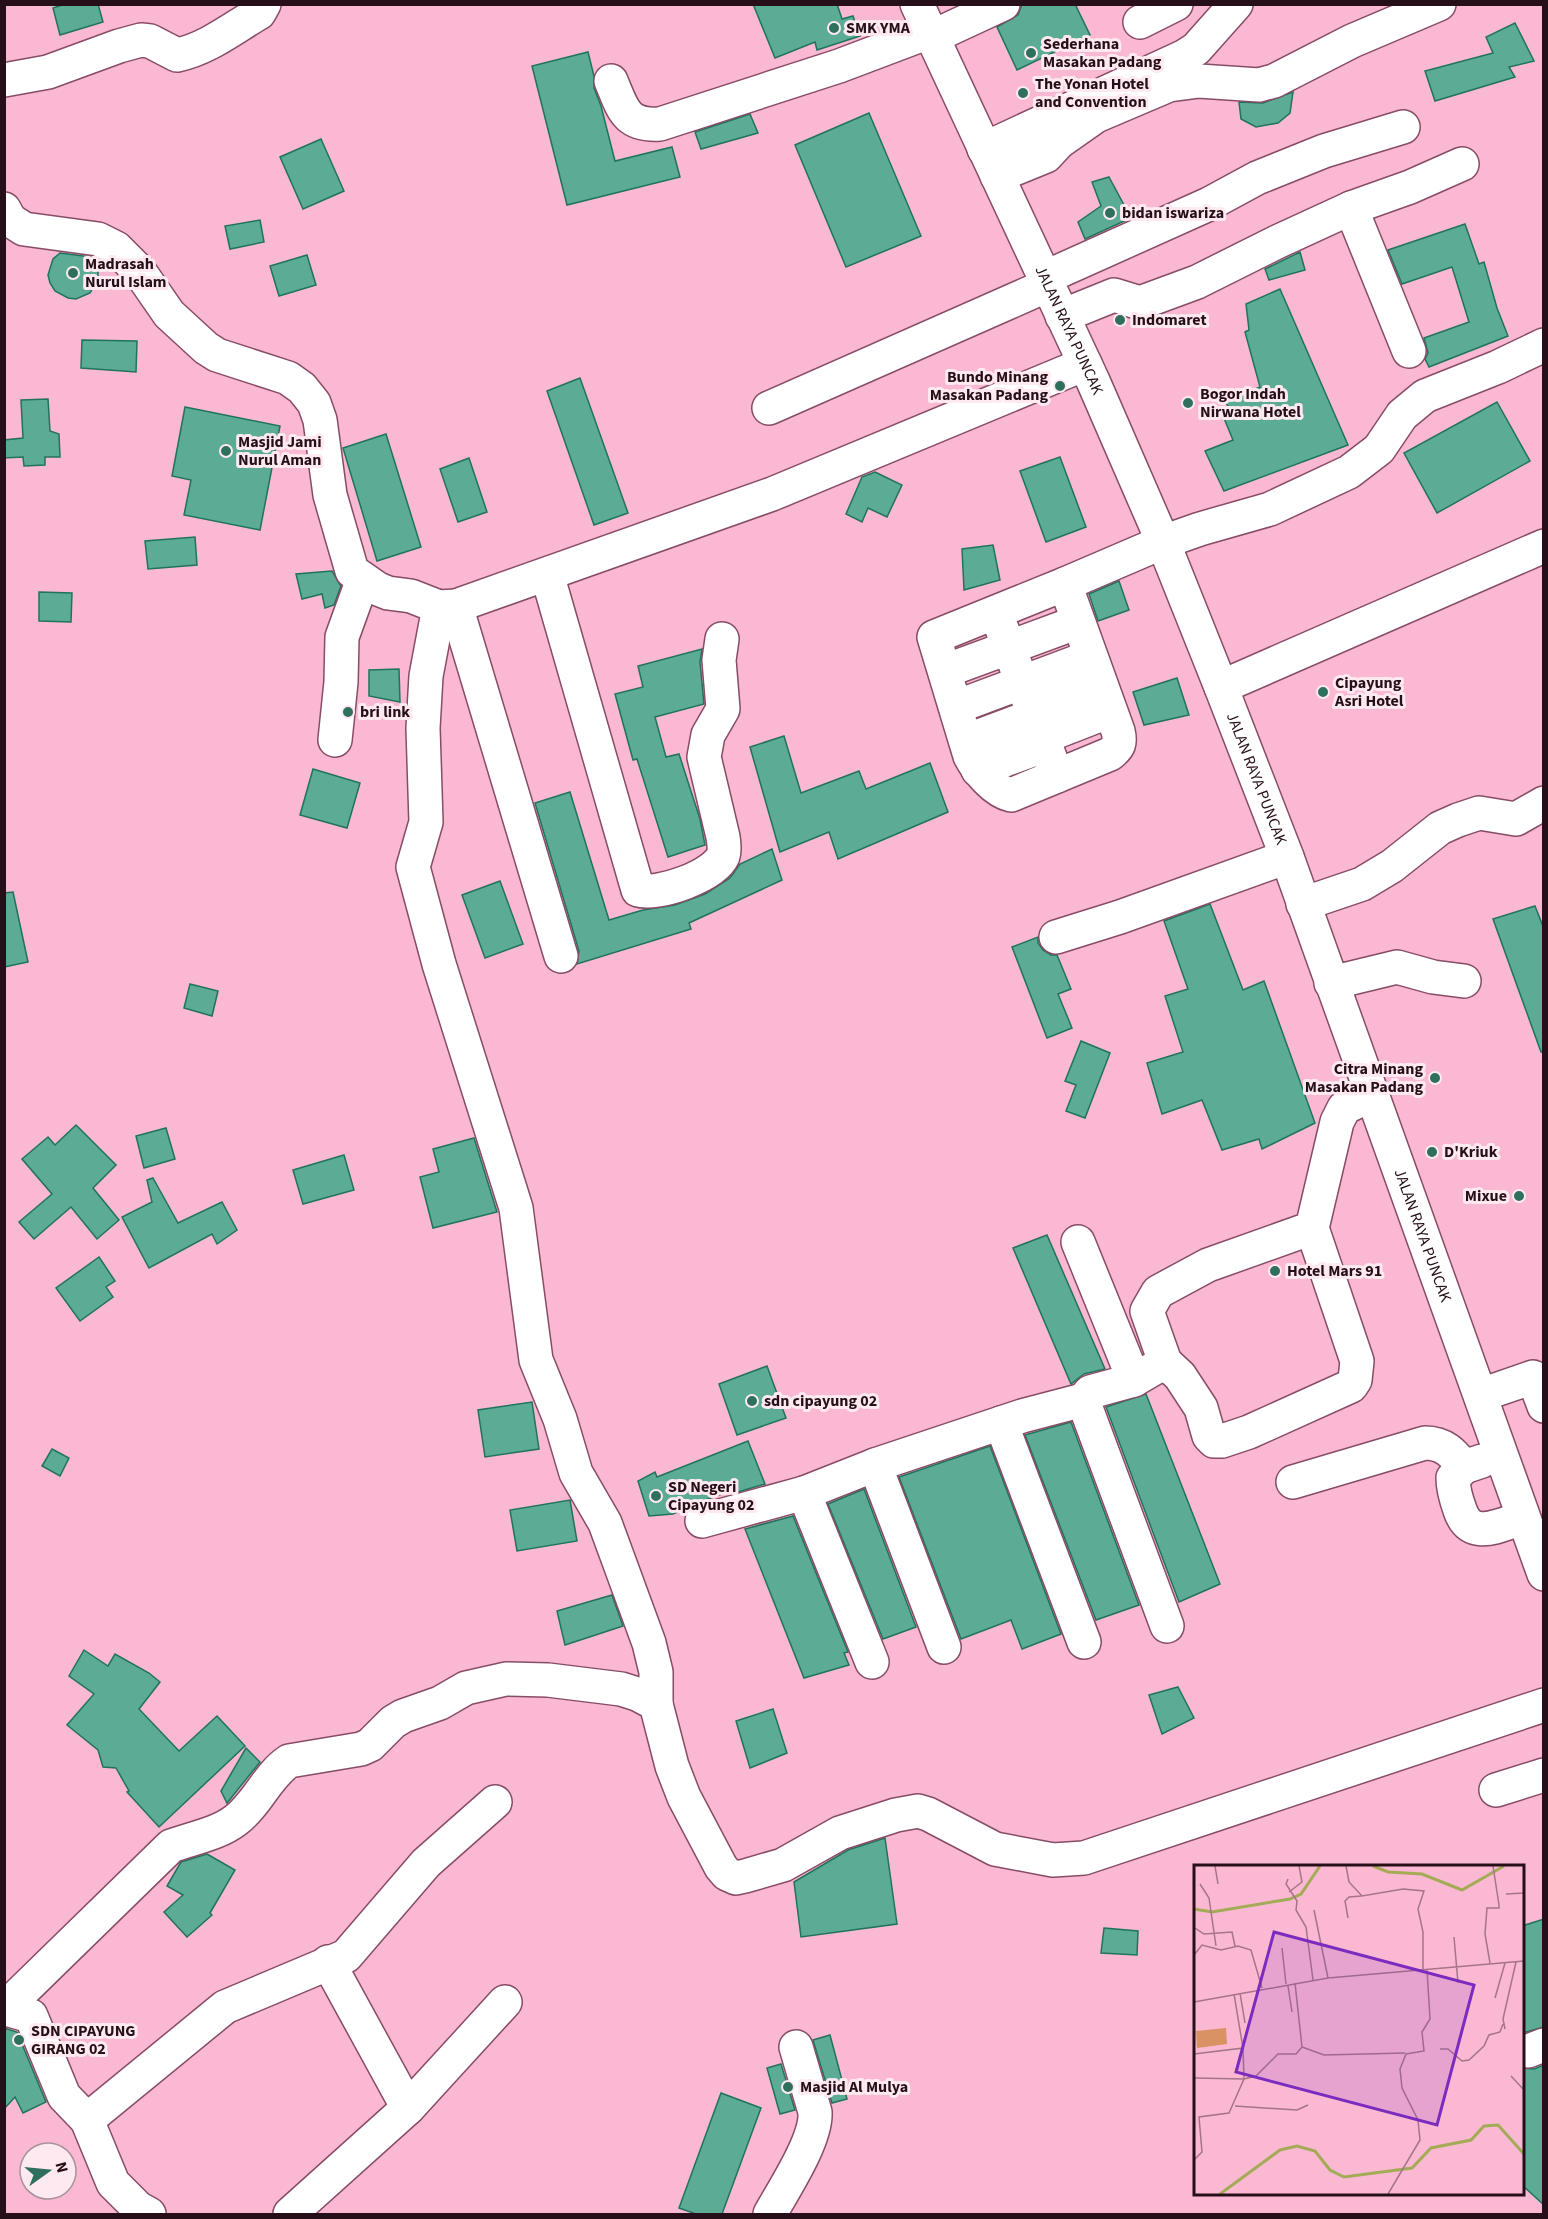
<svg xmlns="http://www.w3.org/2000/svg" width="1548" height="2219" font-family="'Source Sans 3',sans-serif">
<rect width="100%" height="100%" fill="#fbb8d3"/>
<g fill="#5cab95" stroke="#1f735f" stroke-width="1.5">
<path d="M65,4H98L103,22L60,35L53,8Z"/>
<path d="M753,4H837L842,19L853,16L860,36L817,50L815,42L775,58Z"/>
<path d="M1022,4H1075L1090,35L1017,70L997,27L1018,15Z"/>
<path d="M1515,23L1534,61L1509,67L1515,77L1435,101L1425,71L1493,53L1486,37Z"/>
<path d="M588,52L594,76V88L601,106L615,161L672,147L680,177L567,205L532,66Z"/>
<path d="M1293,92L1290,113L1278,123L1256,127L1241,119L1239,102L1263,103Z"/>
<path d="M869,113L921,236L846,267L795,145Z"/>
<path d="M750,114L758,133L701,149L695,132Z"/>
<path d="M321,139L344,191L303,209L280,157Z"/>
<path d="M1109,177L1131,218L1085,239L1078,222L1101,206L1092,182Z"/>
<path d="M260,220L264,242L230,249L225,226Z"/>
<path d="M1465,224L1479,264L1484,262L1497,308L1508,336L1429,367L1425,359L1428,353L1424,338L1469,322L1452,267L1402,284L1388,250Z"/>
<path d="M1300,252L1305,270L1269,280L1265,269Z"/>
<path d="M60,253L91,257L98,271V279L90,293L76,299L68,298L55,291L50,283L48,275L53,259Z"/>
<path d="M307,255L316,285L279,296L270,266Z"/>
<path d="M1280,289L1348,445L1224,491L1205,451L1233,440L1221,411L1228,406L1225,402L1260,387L1245,332L1249,330L1246,304Z"/>
<path d="M82,340L137,341L136,372L81,368Z"/>
<path d="M580,378L628,513L594,525L547,391Z"/>
<path d="M48,399L50,431L59,434L60,457H45V465L24,466L23,457L4,458V440L23,438L21,400Z"/>
<path d="M1497,402L1530,461L1437,513L1404,453Z"/>
<path d="M185,407L280,426L260,530L184,515L191,480L172,476Z"/>
<path d="M386,434L421,547L377,561L343,448Z"/>
<path d="M1060,457L1086,527L1046,542L1020,471Z"/>
<path d="M469,458L487,512L458,522L440,469Z"/>
<path d="M875,472L902,485L887,517L868,508L862,522L846,514L862,477Z"/>
<path d="M195,537L197,565L148,569L145,541Z"/>
<path d="M993,545L1000,580L964,590L962,549Z"/>
<path d="M332,571L341,586L334,605L325,608L322,594L302,599L296,574Z"/>
<path d="M1119,581L1129,610L1098,621L1089,594Z"/>
<path d="M39,592L72,593L71,622L39,621Z"/>
<path d="M702,649L700,662L704,704L655,717L666,757L679,754L700,819L705,845L668,857L637,759L633,760L615,694L643,687L638,666Z"/>
<path d="M399,669L400,702L369,696V670Z"/>
<path d="M1177,678L1189,715L1144,725L1133,692Z"/>
<path d="M784,736L801,793L859,771L866,789L930,763L948,812L838,859L829,832L780,852L750,747Z"/>
<path d="M313,769L360,783L347,828L300,815Z"/>
<path d="M570,792L609,920L643,910L675,905L705,894L730,878L740,864L772,849L782,880L689,923L691,929L577,964L579,951L535,803Z"/>
<path d="M500,881L523,944L485,958L462,895Z"/>
<path d="M13,892L28,962L4,967V893Z"/>
<path d="M1210,904L1243,990L1264,981L1315,1123L1262,1149L1259,1139L1222,1150L1202,1100L1162,1114L1147,1063L1183,1052L1165,996L1188,989L1164,921Z"/>
<path d="M1535,906L1544,929V1052H1541L1493,919Z"/>
<path d="M1038,937V943L1043,950L1051,955H1057L1071,989L1058,994L1072,1028L1047,1038L1012,947Z"/>
<path d="M190,984L218,991L212,1016L184,1008Z"/>
<path d="M1081,1041L1110,1053L1085,1118L1066,1111L1076,1085L1065,1081Z"/>
<path d="M76,1125L116,1165L93,1188L119,1220L97,1239L71,1207L34,1239L19,1222L52,1194L22,1159L48,1137L55,1145Z"/>
<path d="M166,1128L175,1159L144,1168L136,1136Z"/>
<path d="M474,1138L497,1212L433,1228L420,1177L439,1172L433,1149Z"/>
<path d="M344,1155L354,1190L303,1204L293,1170Z"/>
<path d="M153,1178L178,1223L222,1202L237,1230L217,1244L212,1234L149,1268L122,1217L152,1202L147,1180Z"/>
<path d="M1047,1235L1105,1369L1084,1374L1071,1384L1013,1248Z"/>
<path d="M99,1257L115,1281L106,1287L113,1297L80,1321L56,1288Z"/>
<path d="M767,1366L786,1418L737,1435L719,1384Z"/>
<path d="M1146,1394L1220,1584L1179,1602L1106,1407Z"/>
<path d="M532,1402L539,1449L485,1457L478,1410Z"/>
<path d="M1071,1422L1139,1605L1096,1620L1025,1435Z"/>
<path d="M748,1441L765,1484L731,1494L730,1491L697,1503L673,1514L649,1516L638,1481L655,1472L657,1477Z"/>
<path d="M990,1446L1061,1634L1022,1649L1011,1620L961,1639L899,1477Z"/>
<path d="M52,1449L69,1458L60,1476L42,1466Z"/>
<path d="M864,1489L916,1627L883,1639L828,1504Z"/>
<path d="M570,1500L577,1541L517,1551L510,1510Z"/>
<path d="M793,1516L848,1652L844,1653L849,1665L804,1678L745,1529Z"/>
<path d="M612,1595L623,1626L565,1645L557,1611Z"/>
<path d="M84,1650L108,1666L115,1654L149,1673L160,1682L139,1709L179,1751L217,1716L245,1746L159,1827L127,1792L129,1791L116,1768L103,1767L98,1750L67,1725L94,1694L69,1676Z"/>
<path d="M1178,1687L1194,1718L1162,1734L1149,1695Z"/>
<path d="M773,1709L787,1753L750,1768L736,1721Z"/>
<path d="M246,1748L260,1762L227,1803L221,1791Z"/>
<path d="M885,1838L897,1924L801,1937L794,1882L848,1850Z"/>
<path d="M207,1854L235,1870L210,1913L212,1915L187,1937L164,1912L183,1895L167,1886L181,1862Z"/>
<path d="M1544,1919V2027L1522,2033V1926Z"/>
<path d="M1104,1928L1138,1931L1137,1955L1101,1953Z"/>
<path d="M4,2028L17,2032L46,2102L23,2113L15,2097L4,2109Z"/>
<path d="M830,2035L847,2099L832,2103L813,2040Z"/>
<path d="M781,2064L795,2110L780,2114L767,2068Z"/>
<path d="M1544,2065V2205L1522,2185V2068L1534,2069Z"/>
<path d="M721,2093L761,2108L722,2214H696L679,2208Z"/>
</g>
<g fill="none" stroke-linecap="round" stroke-linejoin="round">
<defs>
<g id="minor">
<path d="M1140,22L1176,4"/>
<path d="M932,37L1003,4"/>
<path d="M4,80L48,72L119,46L141,40L150,41L177,55C207,49 233,28 259,13L264,4"/>
<path d="M611,81C623,109 625,126 660,124L839,66L929,32"/>
<path d="M984,149L1185,56L1196,49L1236,4"/>
<path d="M997,176L1046,156L1059,142L1096,116L1169,85L1199,81L1259,85L1274,81L1352,41L1439,4"/>
<path d="M1351,208L1409,351"/>
<path d="M4,209L10,220L24,229L98,239L116,248L140,272L169,314L206,348L217,355L288,378L302,388L314,403L320,420L330,495L352,571L378,589L388,593L411,596L439,607L456,606L772,494L1085,364"/>
<path d="M1044,278L1209,204L1257,178L1324,151L1403,127"/>
<path d="M1062,316L1114,295L1140,303L1197,282L1277,242L1351,208L1410,187L1462,164"/>
<path d="M769,408L1048,285"/>
<path d="M547,574L638,890C658,896 714,876 723,856C725,850 724,843 723,837L704,757L708,735L723,709L719,660L722,639"/>
<path d="M1065,584L1118,731C1121,743 1119,747 1110,754L1011,795C994,791 978,771 970,756L934,637Z"/>
<path d="M1065,584L1163,542L1200,529L1270,509L1349,472L1379,449L1402,415L1425,396L1498,367L1544,345"/>
<path d="M456,606L561,956"/>
<path d="M439,607L426,676L423,728L426,822L413,867L439,964L516,1208L536,1360L560,1419L576,1473L605,1523L649,1643L656,1672V1704"/>
<path d="M996,613L1057,776"/>
<path d="M945,671L1078,622"/>
<path d="M1221,687L1544,546"/>
<path d="M956,707L1090,657"/>
<path d="M1032,707L1099,683"/>
<path d="M1043,737L1110,711"/>
<path d="M335,740L341,682L342,637L363,579"/>
<path d="M966,741L1035,715"/>
<path d="M978,770L1046,745"/>
<path d="M1303,904L1362,884L1392,866L1440,828L1458,820L1479,813L1516,819L1544,803"/>
<path d="M1056,937L1120,917L1287,857"/>
<path d="M1331,983L1397,967L1433,977L1464,981"/>
<path d="M1078,1242L1134,1380"/>
<path d="M1165,1362L1180,1376L1201,1408L1209,1436L1214,1441H1222L1249,1432L1351,1386L1355,1380L1357,1361L1312,1228"/>
<path d="M1481,1395L1533,1377L1544,1406"/>
<path d="M1083,1400L1167,1626"/>
<path d="M1001,1423L1084,1642"/>
<path d="M1482,1461L1464,1467L1453,1478C1453,1489 1456,1499 1460,1510C1471,1542 1499,1525 1523,1518"/>
<path d="M875,1465L944,1647"/>
<path d="M1293,1482L1425,1443C1444,1443 1453,1453 1464,1467"/>
<path d="M804,1493L872,1662"/>
<path d="M702,1521L804,1493L875,1465L1022,1416L1083,1400L1090,1392L1134,1380L1165,1362L1147,1311L1158,1292L1208,1265L1312,1228L1337,1122L1344,1108L1371,1095"/>
<path d="M1496,1790L1544,1775"/>
<path d="M328,1962L408,2108"/>
<path d="M4,2009L171,1846C193,1838 218,1834 236,1820C258,1803 267,1776 289,1761L361,1749L370,1745L393,1722L403,1716L440,1703L466,1688L506,1679L548,1680L621,1689L637,1694L656,1704L672,1766L684,1797L721,1867L727,1874L736,1878L745,1876L783,1865L840,1833L896,1815L918,1811L928,1814L995,1849L1053,1860L1084,1858L1544,1705"/>
<path d="M6,2009L31,2016L64,2096L87,2120L113,2183L138,2208L149,2214"/>
<path d="M1528,2051L1544,2045"/>
<path d="M87,2120L225,2007L346,1956L426,1863L495,1802"/>
<path d="M290,2214L408,2108L505,2002"/>
<path d="M770,2214C784,2189 817,2139 815,2112L796,2047"/>
</g>
<g id="highway">
<path id="s1" d="M917,4L1093,381L1163,542L1221,687L1287,857L1544,1574"/>
</g>
</defs>
<use href="#minor" stroke="#874c66" stroke-width="36"/>
<use href="#highway" stroke="#874c66" stroke-width="36"/>
<use href="#minor" stroke="#fff" stroke-width="33"/>
<use href="#highway" stroke="#fff" stroke-width="33"/>
</g>
<g fill="#2e6f5e" stroke="#fee9f0" stroke-width="2">
<circle cx="834" cy="28" r="6"/>
<circle cx="1031" cy="53" r="6"/>
<circle cx="1023" cy="93" r="6"/>
<circle cx="1110" cy="213" r="6"/>
<circle cx="73" cy="273" r="6"/>
<circle cx="1120" cy="320" r="6"/>
<circle cx="1060" cy="386" r="6"/>
<circle cx="1188" cy="403" r="6"/>
<circle cx="226" cy="451" r="6"/>
<circle cx="1323" cy="692" r="6"/>
<circle cx="348" cy="712" r="6"/>
<circle cx="1435" cy="1078" r="6"/>
<circle cx="1432" cy="1152" r="6"/>
<circle cx="1519" cy="1196" r="6"/>
<circle cx="1275" cy="1271" r="6"/>
<circle cx="752" cy="1401" r="6"/>
<circle cx="656" cy="1496" r="6"/>
<circle cx="19" cy="2040" r="6"/>
<circle cx="788" cy="2087" r="6"/>
</g>
<g text-anchor="middle" dominant-baseline="central" stroke-width="6" stroke-linejoin="round" paint-order="stroke">
<g font-size="16" font-weight="bold" fill="#260f19" stroke="#fee9f0" text-anchor="start">
<text x="846" y="28">SMK YMA</text>
<text x="1043" y="44">Sederhana<tspan x="1043" dy="18">Masakan Padang</tspan></text>
<text x="1035" y="84">The Yonan Hotel<tspan x="1035" dy="18">and Convention</tspan></text>
<text x="1122" y="213">bidan iswariza</text>
<text x="85" y="264">Madrasah<tspan x="85" dy="18">Nurul Islam</tspan></text>
<text x="1132" y="320">Indomaret</text>
<text x="1048" y="377" text-anchor="end">Bundo Minang<tspan x="1048" dy="18">Masakan Padang</tspan></text>
<text x="1200" y="394">Bogor Indah<tspan x="1200" dy="18">Nirwana Hotel</tspan></text>
<text x="238" y="442">Masjid Jami<tspan x="238" dy="18">Nurul Aman</tspan></text>
<text x="1335" y="683">Cipayung<tspan x="1335" dy="18">Asri Hotel</tspan></text>
<text x="360" y="712">bri link</text>
<text x="1423" y="1069" text-anchor="end">Citra Minang<tspan x="1423" dy="18">Masakan Padang</tspan></text>
<text x="1444" y="1152">D'Kriuk</text>
<text x="1507" y="1196" text-anchor="end">Mixue</text>
<text x="1287" y="1271">Hotel Mars 91</text>
<text x="764" y="1401">sdn cipayung 02</text>
<text x="668" y="1487">SD Negeri<tspan x="668" dy="18">Cipayung 02</tspan></text>
<text x="31" y="2031">SDN CIPAYUNG<tspan x="31" dy="18">GIRANG 02</tspan></text>
<text x="800" y="2087">Masjid Al Mulya</text>
</g>
<g font-size="16" fill="#260f19" stroke="#fee9f0">
<text stroke="none"><textPath href="#s1" startOffset="360">JALAN RAYA PUNCAK</textPath></text>
<text stroke="none"><textPath href="#s1" startOffset="846">JALAN RAYA PUNCAK</textPath></text>
<text stroke="none"><textPath href="#s1" startOffset="1332">JALAN RAYA PUNCAK</textPath></text>
</g>
</g>
<g transform="translate(1194 1865)">
<rect width="330" height="330" fill="#fbb8d3"/>
<path d="M32,163L33,179L3,183L2,166Z" fill="#d99264"/>
<path fill="none" stroke="#a4ab57" stroke-width="3" d="M179,1L194,7L228,9L268,25L310,1M0,44L18,47L96,34L107,29L126,1M26,329L86,285L103,281L121,286L136,305L150,312L218,303L237,283L277,275L290,261L304,260L330,289"/>
<path fill="none" stroke="#a67489" stroke-width="1.5" d="M21,1L24,19M152,1L155,17L168,31L209,24L230,26L224,44L229,67V104M94,14L92,19L103,36L102,45L112,62L119,115M6,19L15,33L22,81M95,27L108,17L105,1M312,29L330,28M120,45L134,113M154,53L151,36L155,32L167,31M1,63L10,69L38,67L41,81M260,72L264,118M88,83L92,119M0,90L8,80L27,85L44,81L57,85L68,123M296,98L291,69L293,43H305V40L299,1M94,121L98,147M46,128L51,158M301,133L311,98M0,137L134,113L330,96M311,164L309,154L322,97M108,182L130,190L211,188M246,184H254L268,196L275,195L290,181L295,170L306,167L309,159M0,189L49,183L40,129M317,211L330,225M0,213L50,214L49,183M41,241L103,245L114,240M0,295L8,287L5,252L35,248L50,214L62,211L84,189H102L108,182L101,118M194,329L226,275L224,255L208,223L206,204L212,189L230,186L228,167L236,154L233,105"/>
<path fill="#7b2cbf" fill-opacity="0.15" stroke="#7b2cbf" stroke-width="3" d="M80,67L280,120L243,260L42,207Z"/>
<rect width="330" height="330" fill="none" stroke="#260f19" stroke-width="3"/>
</g>
<rect width="1548" height="2219" fill="none" stroke="#260f19" stroke-width="12"/>
<g transform="translate(48 2171) rotate(75)"><circle r="28" fill="#fee9f0" stroke="#a8929a" stroke-width="1.5"/>
<path d="M0-4.5L10 22L0 15L-10 22Z" fill="#2e6f5e"/>
<text y="-9" font-size="16" font-weight="bold" text-anchor="middle" fill="#260f19">N</text>
</g>
</svg>
